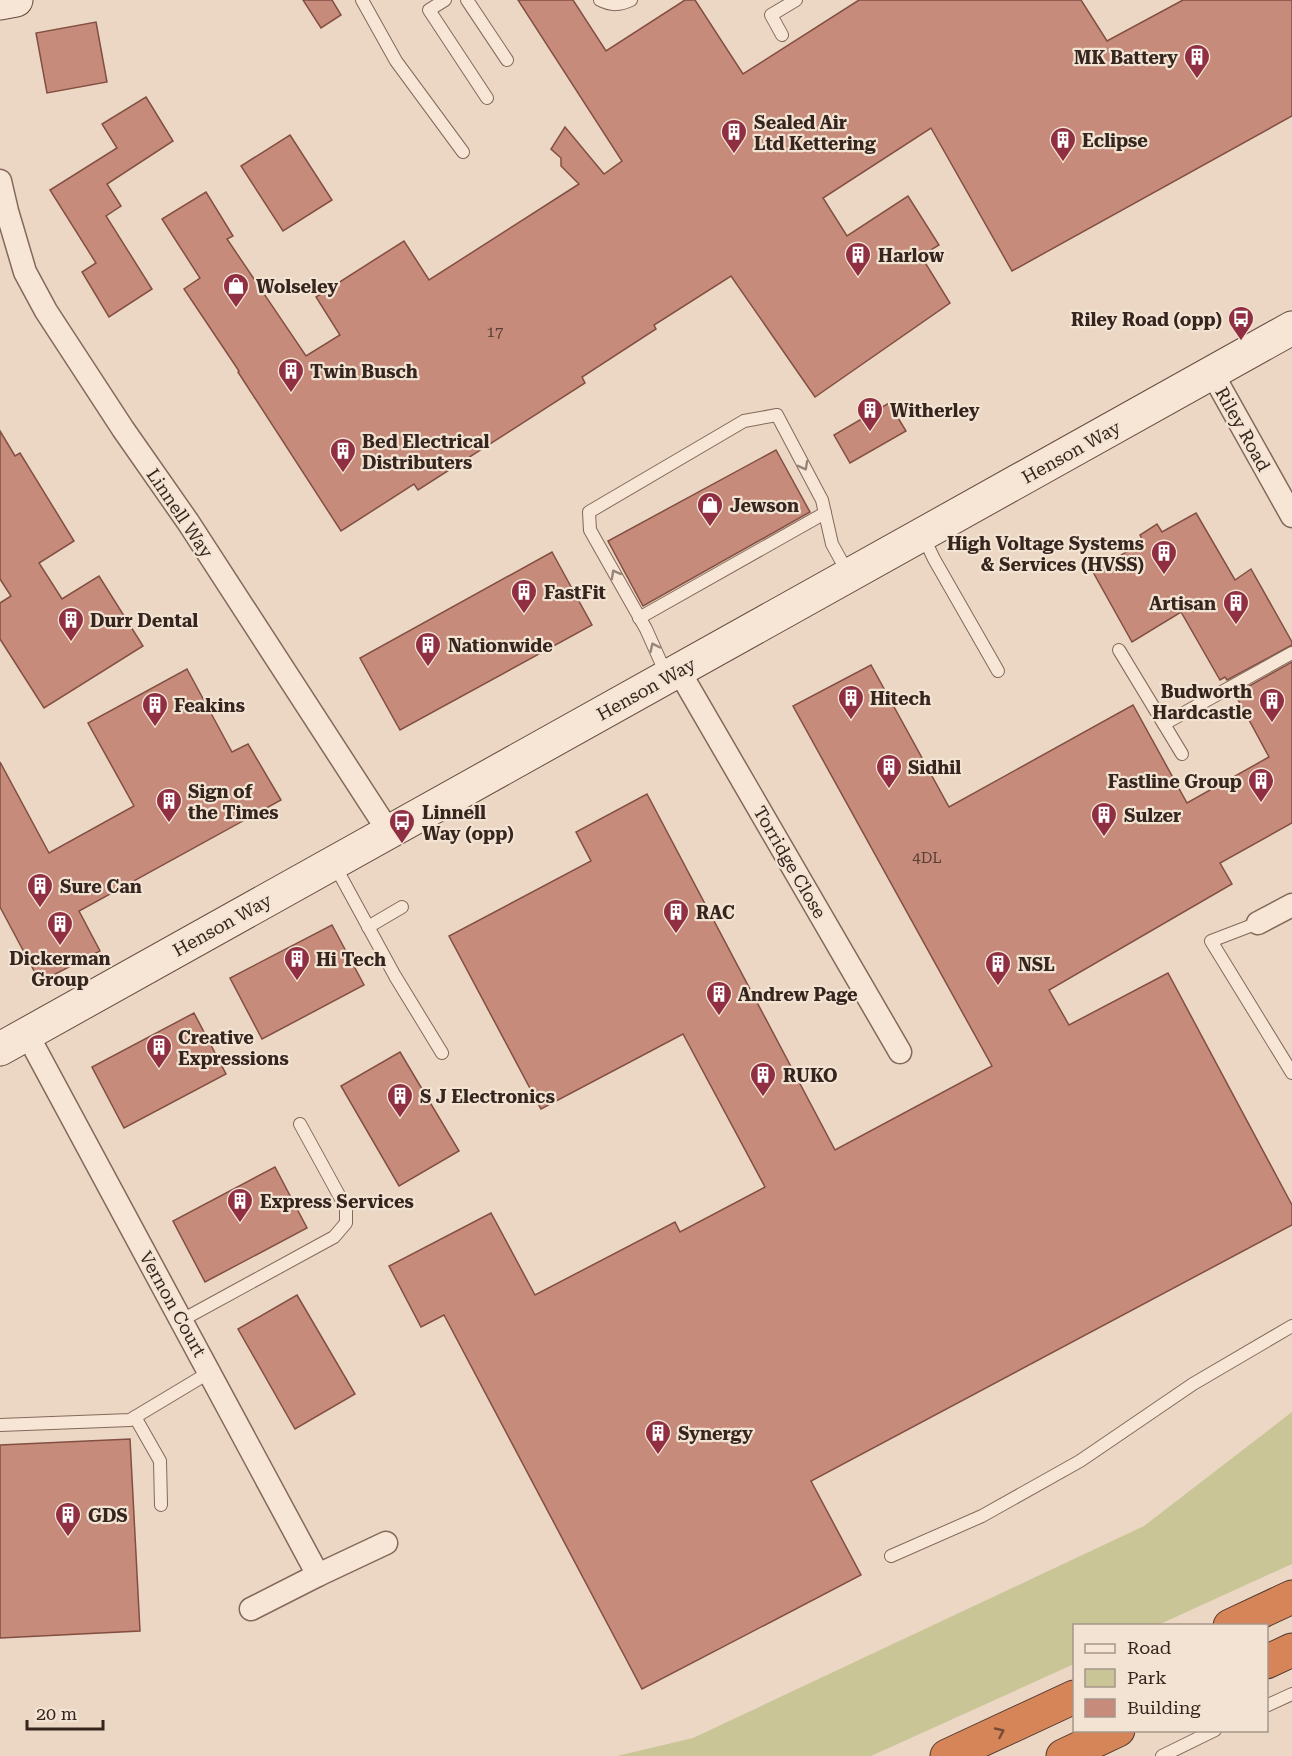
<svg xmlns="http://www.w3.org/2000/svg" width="1292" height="1756" font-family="'Roboto Serif',serif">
<rect width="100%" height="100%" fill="#ebd7c3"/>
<path fill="#c9c597" d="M1292,1412V1564L1158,1625L1074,1626V1664L871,1756H617L693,1738L1144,1526Z"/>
<g fill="#c78b7b" stroke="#824f42" stroke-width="1.5">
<path d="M303,0H332L341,15L321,28Z"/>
<path d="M518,0H573L606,51L685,0H695L743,74L859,0H1081L1107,41L1183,0H1292V116L1012,271L931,128L823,198L847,236L908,196L939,245L921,256L950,303L815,397L731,276L654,325L656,329L582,377L585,383L418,490L414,484L341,531L238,372L239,371L184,289L200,278L162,219L206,192L233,236L227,239L306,356L340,335L316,297L404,241L429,280L579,184L561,166V158L551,149L565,127L604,174L622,161Z"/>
<path d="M96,22L107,82L47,93L36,33Z"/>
<path d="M146,97L173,141L107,184L121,206L106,216L152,289L109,317L82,272L96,263L50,190L117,148L102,124Z"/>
<path d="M290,135L332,200L283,231L241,166Z"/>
<path d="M889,403L906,431L850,463L834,435Z"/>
<path d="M0,431L15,456L20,453L74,541L39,563L62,599L99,576L143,646L44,708L0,639V603L11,596L0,579Z"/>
<path d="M776,450L810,512L643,606L608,541Z"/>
<path d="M1196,513L1235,580L1251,569L1292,642V645L1227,680L1225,677L1220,680L1181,612L1132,642L1093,572L1143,542L1140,535L1157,524L1162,532Z"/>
<path d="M552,552L592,625L400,730L360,658Z"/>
<path d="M1292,662V823L1220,863L1232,884L1049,990L1069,1025L1168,973L1292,1205V1225L811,1481L861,1575L642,1689L444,1315L421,1327L389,1266L491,1213L535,1295L675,1222L680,1232L765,1187L683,1034L541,1109L449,936L591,861L576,832L647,794L835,1150L992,1066L793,706L871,665L949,807L1133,705L1187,803L1269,757L1235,694Z"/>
<path d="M187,669L232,752L248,744L281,800L79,911L100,951L40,982L0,907V762L49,853L134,806L88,723Z"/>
<path d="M332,925L364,985L262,1039L230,978Z"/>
<path d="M194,1013L226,1074L124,1128L92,1067Z"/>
<path d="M400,1052L459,1151L399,1186L341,1086Z"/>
<path d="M275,1167L307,1228L205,1282L173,1221Z"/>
<path d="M297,1295L355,1394L295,1429L238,1329Z"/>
<path d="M130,1439L140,1631L0,1638V1445Z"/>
</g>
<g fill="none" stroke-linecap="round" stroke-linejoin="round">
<defs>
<g id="lane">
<path d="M362,0L396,61L463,152"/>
<path d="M445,0L429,10L487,98"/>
<path d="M467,0L507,60"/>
<path d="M600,0C612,6 620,5 631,0"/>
<path d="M782,35L771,15L796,0"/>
<path d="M923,536L934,559L998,671"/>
<path d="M639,618L825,513"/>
<path d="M1119,650L1182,754"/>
<path d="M667,676L646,629L590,530L589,512L744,421L777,415L822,500L832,544L849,575"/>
<path d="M1164,724L1292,653"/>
<path d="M334,864L395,976L442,1053"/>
<path d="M1258,923L1211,941L1292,1073"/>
<path d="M368,927L402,907"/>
<path d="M182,1320L334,1237L346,1223V1208L300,1124"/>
<path d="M135,1417L160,1461L161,1505"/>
<path d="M0,1425L130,1420L210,1372"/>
<path d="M891,1556L982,1516L1080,1461L1193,1384L1292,1326"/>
<path d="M1266,1706L1292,1694"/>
<path d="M1162,1756L1215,1730"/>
</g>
<g id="street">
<path d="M0,181L7,211L25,272L46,311L123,429L188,522L389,832"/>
<path d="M1212,373L1292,516"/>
<path d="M679,671L900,1052"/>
<path d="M1258,923L1292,905"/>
<path d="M27,1034L318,1575"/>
<path d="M251,1609L318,1575L386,1543"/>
</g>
<g id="secondary">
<path d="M0,3L16,0"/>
<path d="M0,1049L1292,328"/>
</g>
<g id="highway">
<path d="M1230,1626L1292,1597"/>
<path d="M1266,1662L1292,1650"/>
<path d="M947,1756L1074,1697"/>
<path d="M1063,1756L1118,1730"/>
</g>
</defs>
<use href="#lane" stroke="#84695b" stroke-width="14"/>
<use href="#street" stroke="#84695b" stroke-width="25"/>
<use href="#secondary" stroke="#664a3e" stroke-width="35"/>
<use href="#highway" stroke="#52382f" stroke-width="35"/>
<use href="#lane" stroke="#f7e6d5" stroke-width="12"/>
<use href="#street" stroke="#f7e6d5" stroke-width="22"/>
<use href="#secondary" stroke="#f7e6d5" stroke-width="33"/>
<use href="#highway" stroke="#d68558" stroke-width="33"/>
</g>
<defs><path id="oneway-chevron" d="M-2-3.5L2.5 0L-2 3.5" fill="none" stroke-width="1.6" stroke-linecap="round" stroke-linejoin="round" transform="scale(1.5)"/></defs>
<g stroke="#96867a">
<use href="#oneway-chevron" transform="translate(804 466) rotate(62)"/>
<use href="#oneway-chevron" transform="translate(615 574) rotate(-119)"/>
<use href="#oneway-chevron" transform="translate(654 647) rotate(-115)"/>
</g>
<use stroke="#754b35" href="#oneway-chevron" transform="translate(1000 1732) rotate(-25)"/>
<defs>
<symbol id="building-pin" viewBox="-11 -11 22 30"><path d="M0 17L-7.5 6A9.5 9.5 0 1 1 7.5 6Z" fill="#902e42" stroke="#f3e3d2"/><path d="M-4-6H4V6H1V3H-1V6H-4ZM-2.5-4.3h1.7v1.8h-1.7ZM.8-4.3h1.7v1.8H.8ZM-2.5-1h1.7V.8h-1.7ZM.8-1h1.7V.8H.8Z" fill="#fff"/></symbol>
<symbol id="shop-pin" viewBox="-11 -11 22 30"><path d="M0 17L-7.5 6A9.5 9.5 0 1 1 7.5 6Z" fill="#902e42" stroke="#f3e3d2"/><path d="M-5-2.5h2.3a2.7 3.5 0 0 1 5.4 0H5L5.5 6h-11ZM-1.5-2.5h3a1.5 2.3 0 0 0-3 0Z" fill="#fff"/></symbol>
<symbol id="bus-pin" viewBox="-11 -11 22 30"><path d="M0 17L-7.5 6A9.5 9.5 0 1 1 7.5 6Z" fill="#902e42" stroke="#f3e3d2"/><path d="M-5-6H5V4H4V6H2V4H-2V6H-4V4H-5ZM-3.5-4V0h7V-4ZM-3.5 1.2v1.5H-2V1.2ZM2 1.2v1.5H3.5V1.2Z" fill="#fff"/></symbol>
</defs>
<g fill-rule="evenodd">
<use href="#building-pin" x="1182" y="42" width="30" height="40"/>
<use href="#building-pin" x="719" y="117" width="30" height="40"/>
<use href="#building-pin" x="1048" y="125" width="30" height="40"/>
<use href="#building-pin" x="843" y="240" width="30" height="40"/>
<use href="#shop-pin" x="221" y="271" width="30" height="40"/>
<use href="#bus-pin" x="1226" y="304" width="30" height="40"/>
<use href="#building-pin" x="276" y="356" width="30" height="40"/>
<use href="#building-pin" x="855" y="395" width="30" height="40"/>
<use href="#building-pin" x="328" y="436" width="30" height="40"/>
<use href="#shop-pin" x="695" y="490" width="30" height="40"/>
<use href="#building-pin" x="1149" y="538" width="30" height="40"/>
<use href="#building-pin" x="509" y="577" width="30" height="40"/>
<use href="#building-pin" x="1221" y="588" width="30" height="40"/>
<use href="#building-pin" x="56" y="605" width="30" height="40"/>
<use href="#building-pin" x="413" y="630" width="30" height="40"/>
<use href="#building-pin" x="836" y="683" width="30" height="40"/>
<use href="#building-pin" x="1257" y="686" width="30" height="40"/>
<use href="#building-pin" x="140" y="690" width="30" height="40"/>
<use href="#building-pin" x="874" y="752" width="30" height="40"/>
<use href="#building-pin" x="1246" y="766" width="30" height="40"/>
<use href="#building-pin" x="154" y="786" width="30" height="40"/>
<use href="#building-pin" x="1089" y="800" width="30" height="40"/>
<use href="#bus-pin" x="387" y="807" width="30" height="40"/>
<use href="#building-pin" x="25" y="871" width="30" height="40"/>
<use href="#building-pin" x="661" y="897" width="30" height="40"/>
<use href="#building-pin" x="45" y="909" width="30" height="40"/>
<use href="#building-pin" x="282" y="944" width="30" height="40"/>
<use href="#building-pin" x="983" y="949" width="30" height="40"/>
<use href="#building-pin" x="704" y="979" width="30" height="40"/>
<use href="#building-pin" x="144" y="1032" width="30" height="40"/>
<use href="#building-pin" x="748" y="1060" width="30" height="40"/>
<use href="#building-pin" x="385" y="1081" width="30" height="40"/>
<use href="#building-pin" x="225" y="1186" width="30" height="40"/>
<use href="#building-pin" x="643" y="1418" width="30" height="40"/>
<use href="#building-pin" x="53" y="1500" width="30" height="40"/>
</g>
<g text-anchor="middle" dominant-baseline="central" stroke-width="4.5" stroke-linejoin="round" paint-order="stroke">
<g font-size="15" fill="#5a3e35">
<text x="495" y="332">17</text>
<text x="927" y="858">4DL</text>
</g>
<g font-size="18" font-weight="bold" fill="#35251e" stroke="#f3e3d2" text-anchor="start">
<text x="1178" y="57" text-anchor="end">MK Battery</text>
<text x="754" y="122">Sealed Air<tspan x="754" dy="21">Ltd Kettering</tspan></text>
<text x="1082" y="140">Eclipse</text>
<text x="878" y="255">Harlow</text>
<text x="256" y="286">Wolseley</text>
<text x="1222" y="319" text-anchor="end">Riley Road (opp)</text>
<text x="310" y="371">Twin Busch</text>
<text x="890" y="410">Witherley</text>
<text x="362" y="441">Bed Electrical<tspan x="362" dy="21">Distributers</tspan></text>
<text x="730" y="505">Jewson</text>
<text x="1144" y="543" text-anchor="end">High Voltage Systems<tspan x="1144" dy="21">&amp; Services (HVSS)</tspan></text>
<text x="544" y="592">FastFit</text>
<text x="1216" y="603" text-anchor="end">Artisan</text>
<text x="90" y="620">Durr Dental</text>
<text x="448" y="645">Nationwide</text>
<text x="1252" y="691" text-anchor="end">Budworth<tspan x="1252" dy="21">Hardcastle</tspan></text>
<text x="870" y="698">Hitech</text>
<text x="174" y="705">Feakins</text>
<text x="908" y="767">Sidhil</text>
<text x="1242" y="781" text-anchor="end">Fastline Group</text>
<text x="188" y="791">Sign of<tspan x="188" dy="21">the Times</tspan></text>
<text x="422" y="812">Linnell<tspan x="422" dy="21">Way (opp)</tspan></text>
<text x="1124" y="815">Sulzer</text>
<text x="60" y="886">Sure Can</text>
<text x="696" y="912">RAC</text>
<text x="60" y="958" text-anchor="middle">Dickerman<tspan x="60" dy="21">Group</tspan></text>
<text x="316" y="959">Hi Tech</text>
<text x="1018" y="964">NSL</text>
<text x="738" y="994">Andrew Page</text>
<text x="178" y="1037">Creative<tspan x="178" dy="21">Expressions</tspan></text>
<text x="783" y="1075">RUKO</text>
<text x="420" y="1096">S J Electronics</text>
<text x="260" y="1201">Express Services</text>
<text x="678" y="1433">Synergy</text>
<text x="88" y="1515">GDS</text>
</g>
<g font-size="18" fill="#35251e" stroke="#f3e3d2">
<text transform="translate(1243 429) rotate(61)">Riley Road</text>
<text transform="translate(1071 452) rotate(-29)">Henson Way</text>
<text transform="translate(180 513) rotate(56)">Linnell Way</text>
<text transform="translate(646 689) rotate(-29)">Henson Way</text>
<text transform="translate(790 862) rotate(60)">Torridge Close</text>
<text transform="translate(222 925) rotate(-29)">Henson Way</text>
<text transform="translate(173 1304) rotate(61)">Vernon Court</text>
</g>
</g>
<rect x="1073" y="1624" width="195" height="108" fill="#f3e3d2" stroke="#a7978a" stroke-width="1.5"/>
<rect x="1085" y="1644" width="30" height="9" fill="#f7e6d5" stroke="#a7978a" stroke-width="1.5"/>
<text x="1127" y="1654" font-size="18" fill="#35251e">Road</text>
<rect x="1085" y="1669" width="30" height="18" fill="#c9c597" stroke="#a7978a" stroke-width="1.5"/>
<text x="1127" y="1684" font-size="18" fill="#35251e">Park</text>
<rect x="1085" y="1699" width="30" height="18" fill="#c78b7b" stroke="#a7978a" stroke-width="1.5"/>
<text x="1127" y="1714" font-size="18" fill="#35251e">Building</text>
<path d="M27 1720v9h76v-9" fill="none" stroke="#35251e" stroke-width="3"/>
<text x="36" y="1720" font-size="18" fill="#35251e" stroke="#f3e3d2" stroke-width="4.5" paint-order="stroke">20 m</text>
</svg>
